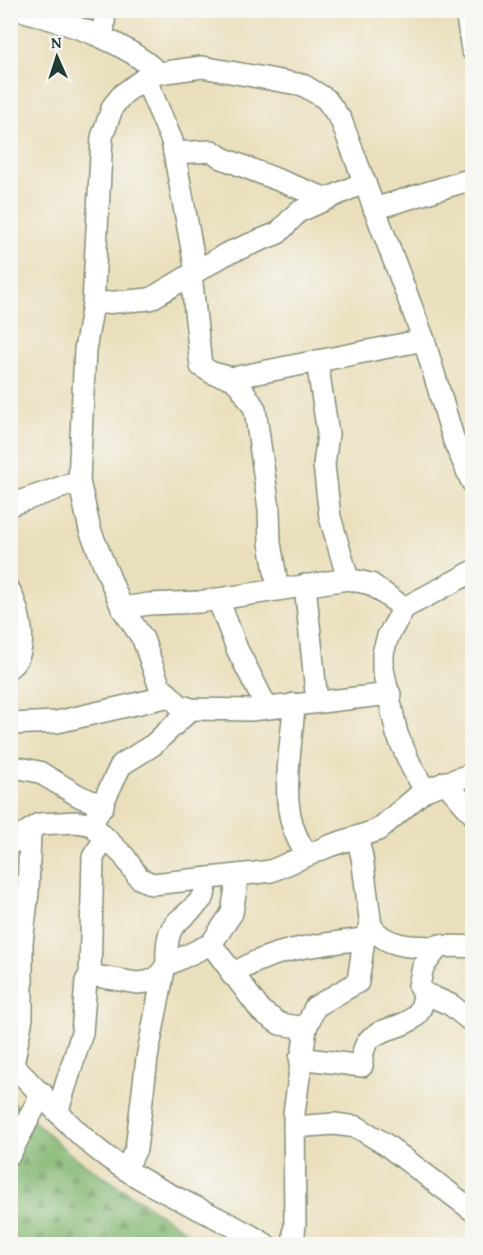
<svg xmlns="http://www.w3.org/2000/svg" width="483" height="1255" font-family="'Gentium Book Plus',serif">
<defs>
<pattern id="forest-firs" width="22" height="20" patternUnits="userSpaceOnUse" patternTransform="scale(1.5)"><rect width="22" height="20" fill="#81b670"/><path d="M5 1l3.5 6h-7zM16 11l3.5 6h-7z" fill="#69955d"/></pattern>
</defs>
<rect width="100%" height="100%" fill="#f6f6f2"/>
<filter id="ink" filterUnits="userSpaceOnUse"><feTurbulence type="fractalNoise" baseFrequency=".0167" numOctaves="2"/><feDisplacementMap in="SourceGraphic" scale="12" xChannelSelector="R" yChannelSelector="G"/><feConvolveMatrix kernelMatrix="1 2 1 2 8 2 1 2 1" color-interpolation-filters="sRGB"/></filter>
<filter id="wash" filterUnits="userSpaceOnUse"><feTurbulence type="fractalNoise" baseFrequency=".008" numOctaves="4" result="noise"/><feDisplacementMap in="SourceGraphic" scale="24" xChannelSelector="R" yChannelSelector="G"/><feGaussianBlur stdDeviation="1.35" result="paint"/><feColorMatrix in="noise" values="0 0 0 0 0 0 0 0 0 0 0 0 0 0 0 0 0 1.4 0 .05"/><feComposite in="paint" operator="in"/></filter>
<g filter="url(#wash)">
<rect width="100%" height="100%" fill="#eadfbc"/>
<path fill="url(#forest-firs)" stroke="#507a52" stroke-width="1.5" d="M10,1099L70,1154L205,1244H11Z"/>
</g>
<g filter="url(#ink)">
<g fill="none" stroke-linecap="round" stroke-linejoin="round">
<defs>
<g id="minor">
<path d="M21,10C71,25 120,38 159,73"/>
<path d="M466,10L472,50"/>
<path d="M103,36L105,10"/>
<path d="M145,78L172,141L196,271"/>
<path d="M174,153L212,151L222,158L327,199"/>
<path d="M374,209L472,179"/>
<path d="M191,274L201,366L212,373L232,378L241,387L255,409L269,509L270,543L278,589"/>
<path d="M93,304L150,299L226,254L278,233L298,212L365,182"/>
<path d="M317,361L328,434L324,465L330,517L348,579"/>
<path d="M232,378L424,340"/>
<path d="M10,505L79,481"/>
<path d="M305,585L317,702"/>
<path d="M10,591C20,613 30,651 10,667"/>
<path d="M218,599L237,649L267,708"/>
<path d="M122,608L149,604L199,602L348,579L371,584L404,608"/>
<path d="M390,694L251,710L191,709L179,705L159,685L143,639L122,608L90,530L79,481L85,350L93,304L102,137L113,106L123,94L145,78L159,73L202,67L303,85L326,99L341,120L424,340L454,441L472,482"/>
<path d="M294,704C292,753 274,813 308,855"/>
<path d="M10,724L57,722L170,696"/>
<path d="M10,766L39,772L79,796L103,806"/>
<path d="M445,782L472,813"/>
<path d="M425,790L412,768L397,734L383,669V653L388,636L404,608L472,572"/>
<path d="M92,825L121,765L153,745L191,709"/>
<path d="M10,844L39,824L77,822L92,825L124,856L139,878L152,884L238,875"/>
<path d="M371,926C392,957 440,943 472,947"/>
<path d="M211,944L261,1011L280,1024L306,1028"/>
<path d="M440,945L423,967L419,985L424,993L451,1005L472,1022"/>
<path d="M167,965C165,915 179,928 204,896L207,878"/>
<path d="M90,975L93,857L105,839"/>
<path d="M232,975C271,948 318,945 364,939"/>
<path d="M300,1058L362,1066C360,1011 421,1045 424,993"/>
<path d="M10,1063C40,1091 66,1125 98,1150C148,1190 211,1211 265,1244"/>
<path d="M13,1065L22,1018V943L28,892L30,830"/>
<path d="M58,1110L82,1033L86,981L90,975L137,983L147,982L157,978L167,965L211,944L232,913L238,875L271,871L329,846L378,830L425,790L472,774"/>
<path d="M294,1127L334,1124L357,1127L385,1144L472,1210"/>
<path d="M10,1154L42,1093"/>
<path d="M126,1169L136,1149L147,1058L164,970"/>
<path d="M293,1244L295,1224L294,1113L306,1028L315,1007L358,982L364,939L371,926L362,857L357,837"/>
</g>
</defs>
<use href="#minor" stroke="#848e78" stroke-width="24"/>
<use href="#minor" stroke="#fff" stroke-width="21"/>
</g>
</g>
<rect width="483" height="1255" fill="none" stroke="#f6f6f2" stroke-width="36"/>
<g transform="translate(57 57) rotate(357)" stroke="#f6f6f2" stroke-width="4.5" paint-order="stroke">
<path d="M0-4.5L10 22L0 15L-10 22Z" fill="#1f3d34"/>
<text y="-9" font-size="16" font-weight="bold" text-anchor="middle" fill="#1f3d34">N</text>
</g>
</svg>
